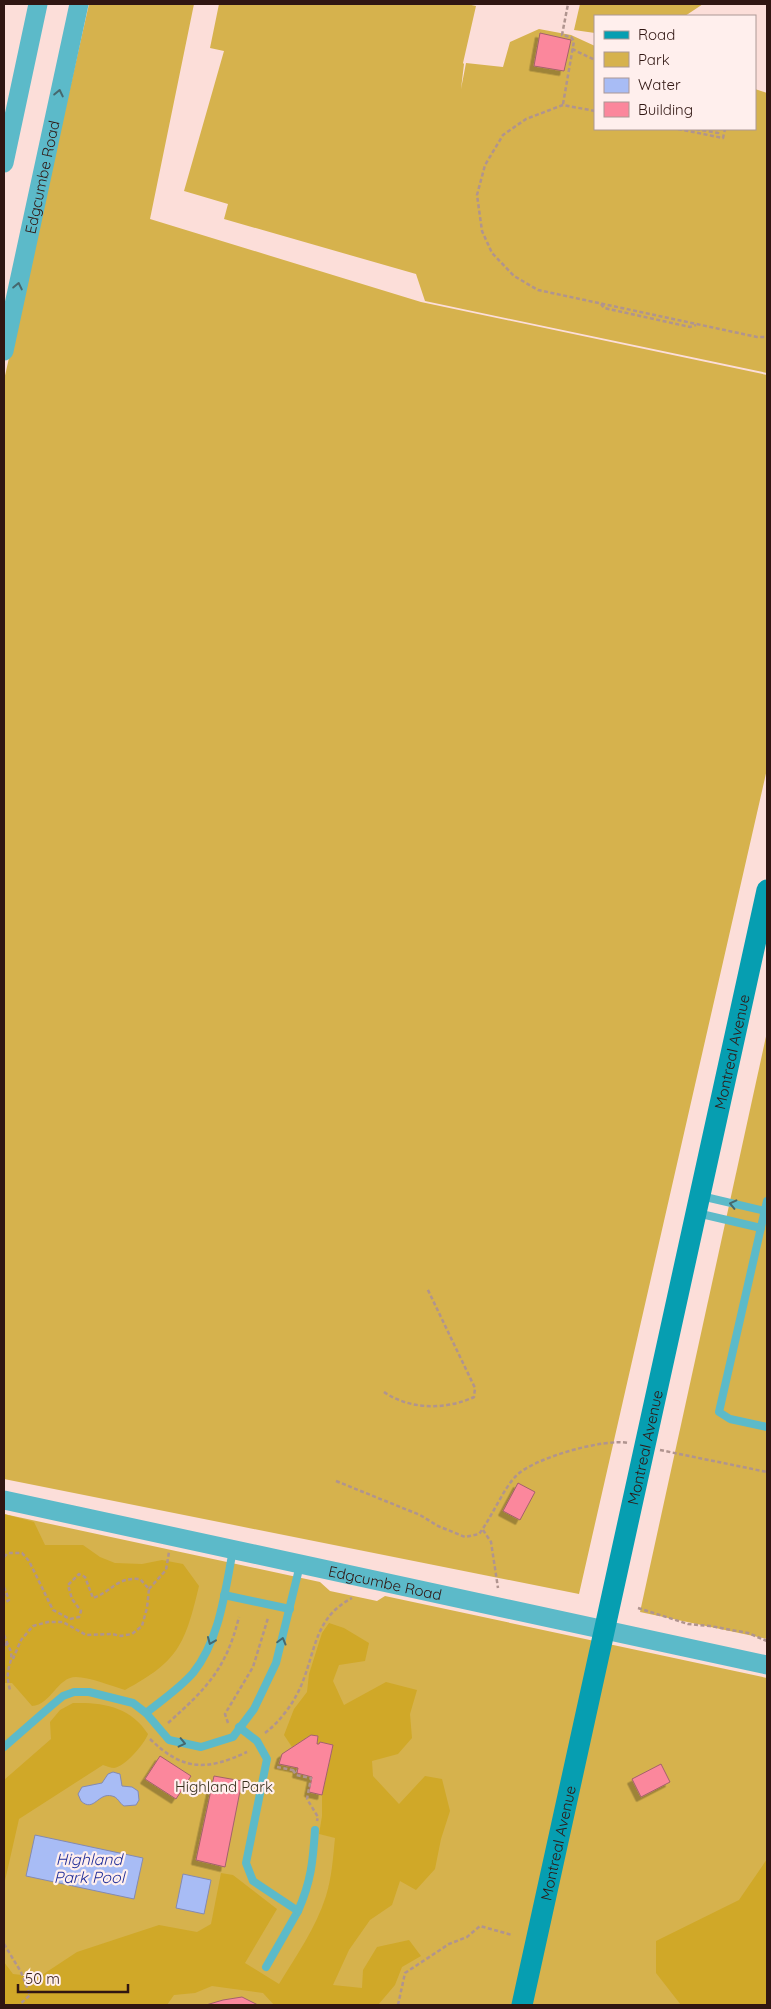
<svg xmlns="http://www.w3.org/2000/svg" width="771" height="2009" font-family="Quicksand,sans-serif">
<defs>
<filter id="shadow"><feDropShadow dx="-4.5" dy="4.5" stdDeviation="0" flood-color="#0004"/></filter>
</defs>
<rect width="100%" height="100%" fill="#fcded9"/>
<g fill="#d6b24d">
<path d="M89,4H194L150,219L421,302L767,375V769L579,1594L4,1479V380Z"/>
<path d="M219,4H467L476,6L463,63L464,64L461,89L466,63L503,67L510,42L539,29L571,35L595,46V129H755V89L767,93V373L425,301L416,274L224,219L228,204L184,191L224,51L210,48Z"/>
<path d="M580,4H703L685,16H595V33L574,30Z"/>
<path d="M767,1032V1639L640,1612Z"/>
<path d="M4,1514L320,1582L330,1591L377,1601L385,1596L767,1678V2005H4Z"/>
</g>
<g fill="#d0a828">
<path d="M4,1514L34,1522L45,1545H83L100,1557L115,1563L142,1564L162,1560L183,1564L199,1586C185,1644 179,1661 125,1690C112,1686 89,1677 76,1677C57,1677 51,1705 32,1706L12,1683H4Z"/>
<path d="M329,1623L344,1628L369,1643L365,1661L339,1665L333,1681L344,1705L386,1682L417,1690L410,1714L412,1738L398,1754L372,1761L373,1776L399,1804L425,1776L442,1779L450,1811L441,1839L435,1869L416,1890L400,1881L392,1905L370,1920L349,1950L333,1985L362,1988L363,1970L377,1947L409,1940L421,1956L402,1967L395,1985L378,2005H274L263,1993L212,1986L195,1993L174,1995L167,2005H4V1962L13,1974L39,1977L77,1952L159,1925L197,1932L211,1924L221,1873L233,1875L277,1909L245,1963L279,1984C296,1956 316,1928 326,1896C332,1877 333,1857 335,1838L319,1834L322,1816V1795L333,1745L320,1742L319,1744H317L318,1736L311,1735L292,1747L284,1735L294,1709L307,1692L309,1674L322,1633Z"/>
<path d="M73,1703C103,1702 131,1707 148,1734C145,1743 125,1767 114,1768C111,1768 107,1766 103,1765L19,1819L4,1885V1780L51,1739L50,1722L60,1710Z"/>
<path d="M767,1859V2005H681L656,1973V1941L739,1900Z"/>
</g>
<g fill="#a8bcf5" stroke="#848ab1">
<path d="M113,1772L120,1774L122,1786L132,1787L138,1791L139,1800L136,1805L124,1806C119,1803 118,1797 112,1796C98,1792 94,1813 81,1801L78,1794L82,1787L102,1783L108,1774Z"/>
<path d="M35,1835L143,1858L134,1899L26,1876Z"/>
<path d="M183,1874L211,1880L204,1914L176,1908Z"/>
</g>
<g fill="#fb879c" stroke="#a3616c" filter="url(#shadow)">
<path d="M540,33L571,40L564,71L534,66Z"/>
<path d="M518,1483L535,1492L520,1520L503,1511Z"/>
<path d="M311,1735L318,1736L317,1744H319L320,1742L333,1745L322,1795L309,1792L312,1777L297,1773L298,1768L279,1764L282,1754Z"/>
<path d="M160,1756L191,1776L176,1799L145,1779Z"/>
<path d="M661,1764L670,1782L641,1797L632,1779Z"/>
<path d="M214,1776L242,1781L225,1867L196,1860Z"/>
<path d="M242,1997L258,2005H206L223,2000Z"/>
</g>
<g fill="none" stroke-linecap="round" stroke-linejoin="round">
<g stroke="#b0948f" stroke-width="2.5" stroke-dasharray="4 2.5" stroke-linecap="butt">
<path d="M572,49L595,60"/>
<path d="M563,104L574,41L571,37L562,35L568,4"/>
<path d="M595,111L563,105L526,119L503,135L485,165L477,195L482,231L492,253L514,276L538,290L757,337H767"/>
<path d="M678,129L723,138L725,129"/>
<path d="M696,129L718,133L719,129"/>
<path d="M601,304L604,308L690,327L696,325"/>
<path d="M384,1392C410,1410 446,1410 474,1397L475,1388L427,1288"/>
<path d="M660,1450L767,1472"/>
<path d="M336,1481L420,1515L438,1526L465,1537L479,1534C492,1517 503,1489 516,1476C533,1458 605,1438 628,1443"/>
<path d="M483,1530L491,1542L498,1588"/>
<path d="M4,1557L8,1553H22L29,1561L53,1610L70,1619L79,1617L81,1611L72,1599L68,1585L79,1574L85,1577L93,1598C113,1591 116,1577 140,1579L149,1589L147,1608L142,1626L132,1634L121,1636L112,1634L86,1635L63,1622H48L33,1626L21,1640L13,1659"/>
<path d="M4,1587L9,1600L4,1603"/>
<path d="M149,1589L166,1570L169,1552"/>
<path d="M638,1608L688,1624L710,1626L748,1633L767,1641"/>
<path d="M4,1635L8,1645"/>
<path d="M4,1643C17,1652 9,1661 8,1673C7,1678 9,1685 10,1691"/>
<path d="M168,1723C207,1688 226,1669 239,1617"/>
<path d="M228,1723L225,1714L253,1667L268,1618"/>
<path d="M265,1733C281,1721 296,1700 303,1681C316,1647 316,1617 352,1598"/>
<path d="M150,1739C183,1771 206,1771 247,1752"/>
<path d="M277,1767L297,1771"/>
<path d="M293,1770L296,1775L311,1778L307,1799L318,1817L317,1821"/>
<path d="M4,1944L21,1972L30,1995L19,2005"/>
<path d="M398,2005L405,1973L449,1944L467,1937L480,1926L512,1935"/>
</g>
<g stroke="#5cbac9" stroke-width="8">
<path d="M701,1196L765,1211"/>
<path d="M767,1201L719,1412L730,1419L767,1427"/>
<path d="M697,1213L761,1228"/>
<path d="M224,1595L290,1609"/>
<path d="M146,1713C162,1700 180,1688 193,1673C220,1639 225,1591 233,1550"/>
<path d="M239,1727L257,1741L267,1759L246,1863L253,1881L298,1911L266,1967"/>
<path d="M4,1747L51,1706L63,1696L74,1692H89L133,1703L146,1713L169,1740L201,1747L233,1737L254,1709L276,1663L300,1565"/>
<path d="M298,1911C311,1882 313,1861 315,1830"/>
</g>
<g stroke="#5cbac9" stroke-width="19">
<path d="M4,163L38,4"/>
<path id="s1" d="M4,351L79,4"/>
<path id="s2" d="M4,1500L767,1665"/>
</g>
<path stroke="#069eb1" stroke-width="21" id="s3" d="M522,2005L767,890"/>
</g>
<defs><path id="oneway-chevron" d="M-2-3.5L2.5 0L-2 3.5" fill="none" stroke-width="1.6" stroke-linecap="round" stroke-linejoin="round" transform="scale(1.25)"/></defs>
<g stroke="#46686e">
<use href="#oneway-chevron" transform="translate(59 93) rotate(-78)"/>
<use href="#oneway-chevron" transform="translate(18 286) rotate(-78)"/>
<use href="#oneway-chevron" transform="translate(733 1204) rotate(-167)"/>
<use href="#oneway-chevron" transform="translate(211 1641) rotate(113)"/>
<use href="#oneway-chevron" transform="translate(282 1641) rotate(-75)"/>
<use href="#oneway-chevron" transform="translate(182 1743) rotate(13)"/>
</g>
<g text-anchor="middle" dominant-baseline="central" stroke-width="4.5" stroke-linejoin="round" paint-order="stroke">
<g font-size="15" fill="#301612" stroke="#ffefed">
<text stroke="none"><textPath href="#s1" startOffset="178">Edgcumbe Road</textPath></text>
<text stroke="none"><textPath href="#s3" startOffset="976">Montreal Avenue</textPath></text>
<text stroke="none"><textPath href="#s3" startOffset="571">Montreal Avenue</textPath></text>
<text stroke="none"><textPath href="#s2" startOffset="390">Edgcumbe Road</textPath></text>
<text stroke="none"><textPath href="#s3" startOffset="166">Montreal Avenue</textPath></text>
</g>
<g font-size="15" fill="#37301c" stroke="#ffefed">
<text x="224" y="1786">Highland Park</text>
</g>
<g font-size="16" font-style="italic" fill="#202e99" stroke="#ffefed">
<text x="89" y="1859">Highland<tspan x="89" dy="18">Park Pool</tspan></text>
</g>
</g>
<rect width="771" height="2009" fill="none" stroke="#301612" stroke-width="10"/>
<rect x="594" y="15" width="162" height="115" fill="#ffefed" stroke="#ac9895"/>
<rect x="604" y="31" width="25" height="8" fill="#069eb1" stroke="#ac9895"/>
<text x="638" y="40" font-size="15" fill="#301612">Road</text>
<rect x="604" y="52" width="25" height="15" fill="#d6b24d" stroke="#ac9895"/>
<text x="638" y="65" font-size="15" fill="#301612">Park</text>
<rect x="604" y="78" width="25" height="15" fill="#a8bcf5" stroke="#ac9895"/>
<text x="638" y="90" font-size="15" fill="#301612">Water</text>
<rect x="604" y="102" width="25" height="15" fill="#fb879c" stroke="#ac9895"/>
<text x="638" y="115" font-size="15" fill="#301612">Building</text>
<path d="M18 1984v8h110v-8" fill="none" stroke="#301612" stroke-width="2.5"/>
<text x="25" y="1984" font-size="15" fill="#301612" stroke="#ffefed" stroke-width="4" paint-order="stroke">50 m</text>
</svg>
